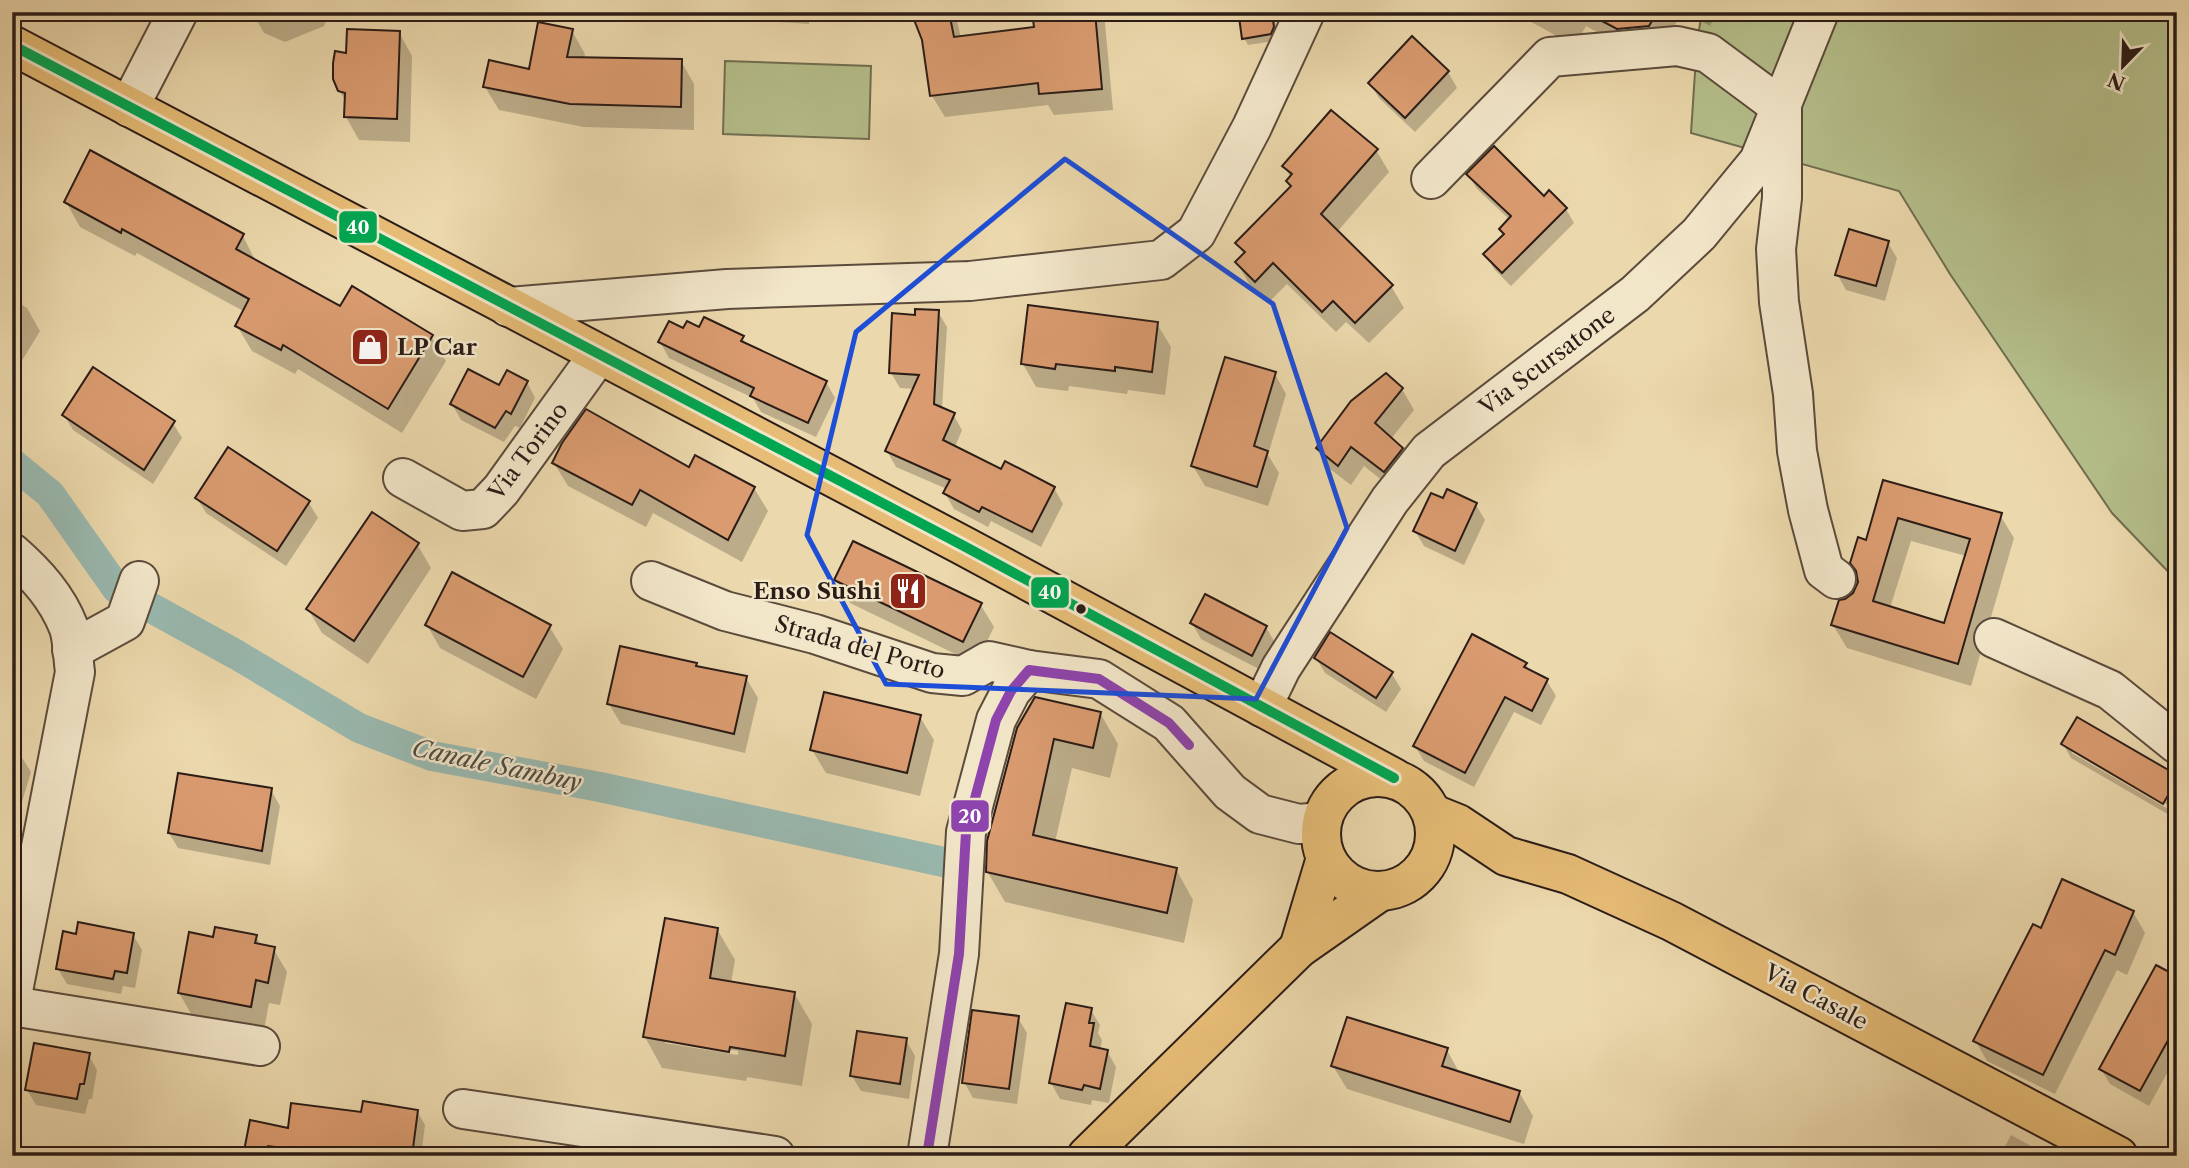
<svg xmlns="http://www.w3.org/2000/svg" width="2189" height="1168" font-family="'Libre Caslon Text',serif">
<rect width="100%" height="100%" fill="#ebd8ac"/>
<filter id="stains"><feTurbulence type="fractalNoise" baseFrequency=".00286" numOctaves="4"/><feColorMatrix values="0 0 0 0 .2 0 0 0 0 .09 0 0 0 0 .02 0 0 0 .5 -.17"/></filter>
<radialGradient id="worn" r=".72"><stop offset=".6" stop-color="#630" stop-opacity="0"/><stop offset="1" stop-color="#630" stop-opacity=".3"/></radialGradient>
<g fill="#b5bf8b" stroke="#706e51" stroke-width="2">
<path d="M1702,12H2177V581L2112,513L1950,274L1899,191L1691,133L1697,42Z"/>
<path d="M725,61L871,66L869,139L723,134Z"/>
</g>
<g fill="#0003" fill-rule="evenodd">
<path d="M252,12H330L324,26L285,42L264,33Z"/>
<path d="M758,12H810L809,24L763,21Z"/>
<path d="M913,12H955L961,38L1036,28L1061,12H1104L1113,110L1054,115L1048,105L945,117L932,96L924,40Z"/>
<path d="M1513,12H1682L1662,48L1631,51L1586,26L1575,46Z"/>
<path d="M1684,12H1717L1710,26Z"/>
<path d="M1270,13L1275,21L1277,36L1274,41L1248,45L1244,38Z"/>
<path d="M572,31L585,54L584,59L681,61L694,84V130L584,127L499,110L485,87L530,71Z"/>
<path d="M399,32L412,56L410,142L359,140L346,117L347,103L339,90L348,55Z"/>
<path d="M1448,72L1457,88L1415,132L1379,98L1370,83Z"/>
<path d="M1376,150L1389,172L1337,232L1391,286L1404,308L1369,343L1346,322L1336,332L1287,284L1268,303L1249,284L1237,262L1244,255L1237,243L1292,188L1288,181L1291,178L1284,166Z"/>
<path d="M1468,174L1544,198L1566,209L1574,223L1511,286L1494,269L1486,255L1505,236L1510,220L1477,189Z"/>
<path d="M66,202L243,236L256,262L341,308L431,336L446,361L402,433L298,369L295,374L252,351L237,326L245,312L137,253L135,256L80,227Z"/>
<path d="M1888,243L1897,258L1885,301L1846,290L1837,274Z"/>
<path d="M12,299L27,308L40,331L12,377Z"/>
<path d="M938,312L947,327L942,409L953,414L962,430L955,447L1002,472L1054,488L1063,504L1041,547L991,521L988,527L954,509L945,493L947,489L896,467L887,451L915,389L900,388L891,373L916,317Z"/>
<path d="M1157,324L1171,347L1165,395L1128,390L1127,394L1069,386L1068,391L1036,387L1023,364Z"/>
<path d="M700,329L742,338L747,346L826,382L835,398L816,437L761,412L753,398L669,358L660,342L684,330Z"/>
<path d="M1275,374L1286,394L1268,455L1279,473L1268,506L1205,486L1193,466Z"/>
<path d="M527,382L535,398L520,428L515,426L504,442L461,420L452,404L500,388Z"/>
<path d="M1402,389L1414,410L1391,439L1402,449L1414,470L1397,492L1364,466L1351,485L1330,469L1318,448Z"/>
<path d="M64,415L173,423L182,438L153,484L73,430Z"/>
<path d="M554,463L690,470L754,488L768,511L742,562L653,513L646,527L568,486Z"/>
<path d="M1884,482L2000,515L2014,538L1971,686L1847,648L1833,625L1846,600L1854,594L1859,583ZM1911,541L1966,556L1945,625L1890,608Z"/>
<path d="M197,498L309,503L318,518L286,566L206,513Z"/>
<path d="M1444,500L1476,505L1485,520L1464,565L1424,546L1415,531Z"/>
<path d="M417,544L431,568L368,664L322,633L308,609Z"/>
<path d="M836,580L980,604L994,627L976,664L850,603Z"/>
<path d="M1192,623L1266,627L1275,643L1261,670L1201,639Z"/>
<path d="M427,625L549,626L563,649L536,699L440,648Z"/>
<path d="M1316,658L1392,674L1401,689L1386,712L1325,673Z"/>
<path d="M696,664L698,668L746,678L758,698L745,753L621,724L609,704Z"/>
<path d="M1526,664L1530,672L1547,681L1556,696L1541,725L1514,712L1474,787L1424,761L1415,746Z"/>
<path d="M1036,699L1100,713L1118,744L1110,778L1072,768L1055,842L1176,869L1193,900L1184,943L1005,902L987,871L1018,729Z"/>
<path d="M920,717L934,740L920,796L826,773L812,750Z"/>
<path d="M12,742L31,772L13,832H12Z"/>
<path d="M2063,744L2177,777V806L2171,816L2071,758ZM2072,749L2171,807L2170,810L2072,753Z"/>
<path d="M271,790L280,806L270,865L178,848L169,833Z"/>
<path d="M2133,912L2145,933L2127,975L2117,970L2055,1094L1987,1061L1975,1040L2041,930Z"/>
<path d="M717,929L735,960L731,983L794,993L812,1024L802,1086L747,1077L746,1081L662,1068L645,1037ZM665,1039L738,1051V1055L665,1043Z"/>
<path d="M133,935L142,950L135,988L123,986L121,994L67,984L58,969L77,936Z"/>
<path d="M256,937L261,946L273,948L287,972L280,1005L269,1003L264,1030L193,1017L179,993L214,939Z"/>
<path d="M2177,978V1055L2149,1106L2110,1084L2101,1069Z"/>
<path d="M1091,1010L1100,1025L1098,1033L1102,1040L1100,1050L1107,1051L1116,1067L1109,1103L1092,1100L1091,1105L1060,1099L1051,1083Z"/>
<path d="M1018,1018L1027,1033L1017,1104L973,1098L964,1082Z"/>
<path d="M906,1040L915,1056L909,1099L861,1091L852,1076Z"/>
<path d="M1447,1050L1460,1074L1519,1092L1533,1116L1524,1144L1347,1089L1333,1066Z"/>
<path d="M88,1054L97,1070L92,1099H89L85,1114L36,1105L27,1090Z"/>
<path d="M417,1111L425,1125L421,1156H263L256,1143L289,1130L363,1114Z"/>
<path d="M2011,1135L2050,1156H2000Z"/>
<path d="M86,1149L98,1156H82Z"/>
<path d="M579,1152L598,1156H578Z"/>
</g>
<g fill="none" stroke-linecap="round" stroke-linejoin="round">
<path stroke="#99b9b0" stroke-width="30" d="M12,463L50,494L117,589L237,655L359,728L432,756L600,787L948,863"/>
</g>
<g fill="#d99b6f" stroke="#2b1c17" stroke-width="2" fill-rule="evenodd">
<path d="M911,12H949L954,37L1034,27L1032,12H1095L1102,89L1039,94L1038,83L930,96L922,40Z"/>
<path d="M1272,12L1274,27L1271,34L1242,39L1239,17Z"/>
<path d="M1585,12H1657L1649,26L1617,29Z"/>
<path d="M538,22L573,29L567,57L682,59L681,107L570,104L483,87L489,60L529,69Z"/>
<path d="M347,29L400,31L397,119L344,117L345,93L338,91L333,79V63L335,51L346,53Z"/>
<path d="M1412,36L1449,71L1405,118L1368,83Z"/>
<path d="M1331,110L1378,149L1321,214L1393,285L1355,323L1333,301L1322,312L1273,263L1255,282L1235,262L1245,252L1235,243L1291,186L1286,181L1292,174L1282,166Z"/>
<path d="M1494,146L1544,196L1549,190L1567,208L1502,273L1483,254L1504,234L1499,229L1511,216L1466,174Z"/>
<path d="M90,150L244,234L236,249L340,306L352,286L433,335L388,409L283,345L281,350L235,326L249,299L122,229L121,233L64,202Z"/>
<path d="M1849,229L1889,241L1876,286L1835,275Z"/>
<path d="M1028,305L1158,322L1152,372L1115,367V371L1056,364L1055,369L1021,364Z"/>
<path d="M915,309L939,310L934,404L955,413L943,440L1001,469L1005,461L1055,487L1032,532L982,507L979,512L943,493L950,480L885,451L919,375L889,373L892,313L915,315Z"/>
<path d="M704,317L744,336L741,341L827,381L808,423L750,396L754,388L658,342L669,321L683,328L687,321L699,327Z"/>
<path d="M1225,357L1276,372L1254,446L1268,451L1257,487L1191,466Z"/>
<path d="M93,367L175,421L144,470L62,415Z"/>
<path d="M468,369L499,385L507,370L528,381L511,414L506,411L495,428L450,404Z"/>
<path d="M1386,373L1403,388L1375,423L1403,448L1384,472L1351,447L1338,466L1316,448L1351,401Z"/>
<path d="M586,409L689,467L695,455L755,487L728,540L640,490L632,505L552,463L562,443Z"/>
<path d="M228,447L310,501L277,551L195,498Z"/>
<path d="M1883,480L2002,513L1958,664L1831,625L1839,600L1845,599L1853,593L1858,582L1856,571L1850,563L1858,537L1866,540ZM1898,518L1970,539L1944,623L1873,601Z"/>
<path d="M1447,489L1477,503L1455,551L1413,531L1431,493L1443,498Z"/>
<path d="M372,512L419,543L354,641L306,609Z"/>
<path d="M853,541L982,603L963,642L834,580Z"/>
<path d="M452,572L551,625L523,677L425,625Z"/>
<path d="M1205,594L1267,626L1252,656L1190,623Z"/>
<path d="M1330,632L1393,672L1376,698L1314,658Z"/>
<path d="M1472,634L1527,663L1524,667L1548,679L1532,711L1505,697L1465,773L1413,746Z"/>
<path d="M620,646L697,663L696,666L747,676L734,734L607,704Z"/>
<path d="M824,692L921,715L907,773L810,750Z"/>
<path d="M1035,697L1101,712L1093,748L1054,739L1033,835L1177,868L1167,913L986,872L987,841L1017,728Z"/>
<path d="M2077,717L2177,775V780L2163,804L2061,744Z"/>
<path d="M178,773L272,788L262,851L168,833Z"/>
<path d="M2062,879L2134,911L2115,955L2105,950L2043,1075L1973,1041L2033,924L2041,928Z"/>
<path d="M665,918L718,928L710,978L795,992L785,1056L730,1047L729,1052L643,1037Z"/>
<path d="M78,922L134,933L127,973L115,971L113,979L56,969L63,931L76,934Z"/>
<path d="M215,927L257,935L255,943L275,947L268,983L256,980L251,1007L178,993L189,932L213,937Z"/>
<path d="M2156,965L2177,976V1024L2140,1091L2099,1069Z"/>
<path d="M1066,1003L1092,1008L1089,1023H1094L1090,1046L1108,1050L1100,1089L1084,1085L1082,1090L1049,1083Z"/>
<path d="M972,1010L1019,1016L1009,1089L962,1083Z"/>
<path d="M1347,1017L1448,1048L1442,1066L1520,1091L1510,1122L1331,1066Z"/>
<path d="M857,1031L907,1038L900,1084L850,1076Z"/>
<path d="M34,1043L90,1053L84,1084H80L77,1099L25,1090Z"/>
<path d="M363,1101L418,1110L412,1156H375L324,1148L323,1153L268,1146L266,1156H243L250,1120L288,1128L291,1103L361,1112Z"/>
</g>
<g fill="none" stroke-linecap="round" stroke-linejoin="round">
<defs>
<g id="minor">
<path d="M129,107L178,12"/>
<path d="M1431,179L1550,57L1677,46L1708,53L1782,108V198L1776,249L1779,302L1793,394L1797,451L1808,510L1824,570L1836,579"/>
<path d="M508,307L727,289L970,281L1161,260L1196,233L1252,127L1305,12"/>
<path d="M403,478L462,511L483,509L501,490L599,354"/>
<path d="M12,553C36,574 57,597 69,628C73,641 73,658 75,672L12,996"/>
<path d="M651,581L725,611L815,634L932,673L963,676L989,661L1029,670"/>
<path d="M1994,638L2110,690L2177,744"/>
<path d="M72,650L125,621L139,581"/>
<path d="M1262,707L1281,668L1390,500L1429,451L1635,294L1699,234L1759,161L1819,12"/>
<path d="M12,1006L260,1046"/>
<path d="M463,1109L775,1156"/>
<path d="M927,1156L959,954L966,832L996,720L1011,691L1029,670L1099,679L1169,723L1230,792L1260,814L1299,824L1321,822"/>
</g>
<g id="major">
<path d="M12,45L962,545L1394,778"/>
<circle cx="1378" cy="834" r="57"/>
<path d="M1433,814L1458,824L1506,856L1568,874L1671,921L2118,1156"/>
<path d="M1299,948L1326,858"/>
<path d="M1087,1156L1299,948L1379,892"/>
</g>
</defs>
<use href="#minor" stroke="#5b4b3c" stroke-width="42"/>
<use href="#major" stroke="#2b1c17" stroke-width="42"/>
<use href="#minor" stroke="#f2e6c9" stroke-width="38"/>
<use href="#major" stroke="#e6bc76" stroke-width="38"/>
<defs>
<path id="bus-1" d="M12,45L962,545L1394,778"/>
<path id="bus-2" d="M927,1156L959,954L966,832L996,720L1011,691L1029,670L1099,679L1169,723L1189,745"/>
</defs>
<use href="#bus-1" stroke="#f2e6c9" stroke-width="16"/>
<use href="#bus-2" stroke="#f2e6c9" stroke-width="16"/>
<use href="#bus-1" stroke="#00a651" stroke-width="10"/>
<use href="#bus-2" stroke="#8e44ad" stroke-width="10"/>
</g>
<path fill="none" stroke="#1d4ed8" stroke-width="5" stroke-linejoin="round" d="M1065,159L1273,304L1347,528L1256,699L886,684L807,535L856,332Z"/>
<defs>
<symbol id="shop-square" viewBox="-11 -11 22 22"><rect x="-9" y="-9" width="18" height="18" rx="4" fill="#8f2418" stroke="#f2e6c9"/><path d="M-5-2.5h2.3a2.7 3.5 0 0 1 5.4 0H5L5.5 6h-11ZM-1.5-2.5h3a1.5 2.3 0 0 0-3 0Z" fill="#fff"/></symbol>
<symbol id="restaurant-square" viewBox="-11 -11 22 22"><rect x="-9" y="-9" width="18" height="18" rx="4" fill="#8f2418" stroke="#f2e6c9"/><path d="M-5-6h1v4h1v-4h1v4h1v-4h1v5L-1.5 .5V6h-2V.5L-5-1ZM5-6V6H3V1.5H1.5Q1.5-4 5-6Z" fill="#fff"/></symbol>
</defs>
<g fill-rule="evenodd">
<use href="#shop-square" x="348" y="325" width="44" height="44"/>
<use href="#restaurant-square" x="886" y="569" width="44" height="44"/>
</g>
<circle fill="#2b1c17" stroke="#f2e6c9" stroke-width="2.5" cx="1081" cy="609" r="6"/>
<g text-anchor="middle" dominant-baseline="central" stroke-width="5" stroke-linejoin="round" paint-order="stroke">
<g font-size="23" font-weight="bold" fill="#2b1c17" stroke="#f2e6c9" text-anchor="start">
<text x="397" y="347">LP Car</text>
<text x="881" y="591" text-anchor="end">Enso Sushi</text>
</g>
<g font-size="23" fill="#2b1c17" stroke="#f2e6c9">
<text transform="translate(1547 361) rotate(-37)">Via Scursatone</text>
<text transform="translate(528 451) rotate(-53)">Via Torino</text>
<text transform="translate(860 647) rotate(16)">Strada del Porto</text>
<text transform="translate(1816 997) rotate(28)">Via Casale</text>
</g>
<g font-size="24" font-style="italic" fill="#4c4b45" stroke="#f2e6c9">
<text transform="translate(497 765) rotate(12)">Canale Sambuy</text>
</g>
</g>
<g stroke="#f2e6c9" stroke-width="2.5">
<rect x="338" y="210" width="40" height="34" rx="7" fill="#00a651"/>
<rect x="1030" y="576" width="40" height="33" rx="7" fill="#00a651"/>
<rect x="950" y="799" width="40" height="34" rx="7" fill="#8e44ad"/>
</g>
<g font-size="19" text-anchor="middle" font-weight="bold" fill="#fff">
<text x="358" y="234">40</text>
<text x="1050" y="599">40</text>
<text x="970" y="823">20</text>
</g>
<rect width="2189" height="1168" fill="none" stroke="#ebd8ac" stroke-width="42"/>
<rect x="14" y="14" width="2161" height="1140" fill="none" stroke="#2b1c17" stroke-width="3.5"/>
<rect x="21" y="21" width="2147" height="1126" fill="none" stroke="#2b1c17" stroke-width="2"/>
<g transform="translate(2123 66) rotate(203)" stroke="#f2e6c9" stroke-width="5" paint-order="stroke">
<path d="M0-5L12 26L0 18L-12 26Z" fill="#2b1c17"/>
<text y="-10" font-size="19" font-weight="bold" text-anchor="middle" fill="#2b1c17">N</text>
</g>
<rect width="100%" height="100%" filter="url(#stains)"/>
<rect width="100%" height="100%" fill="url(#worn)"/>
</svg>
